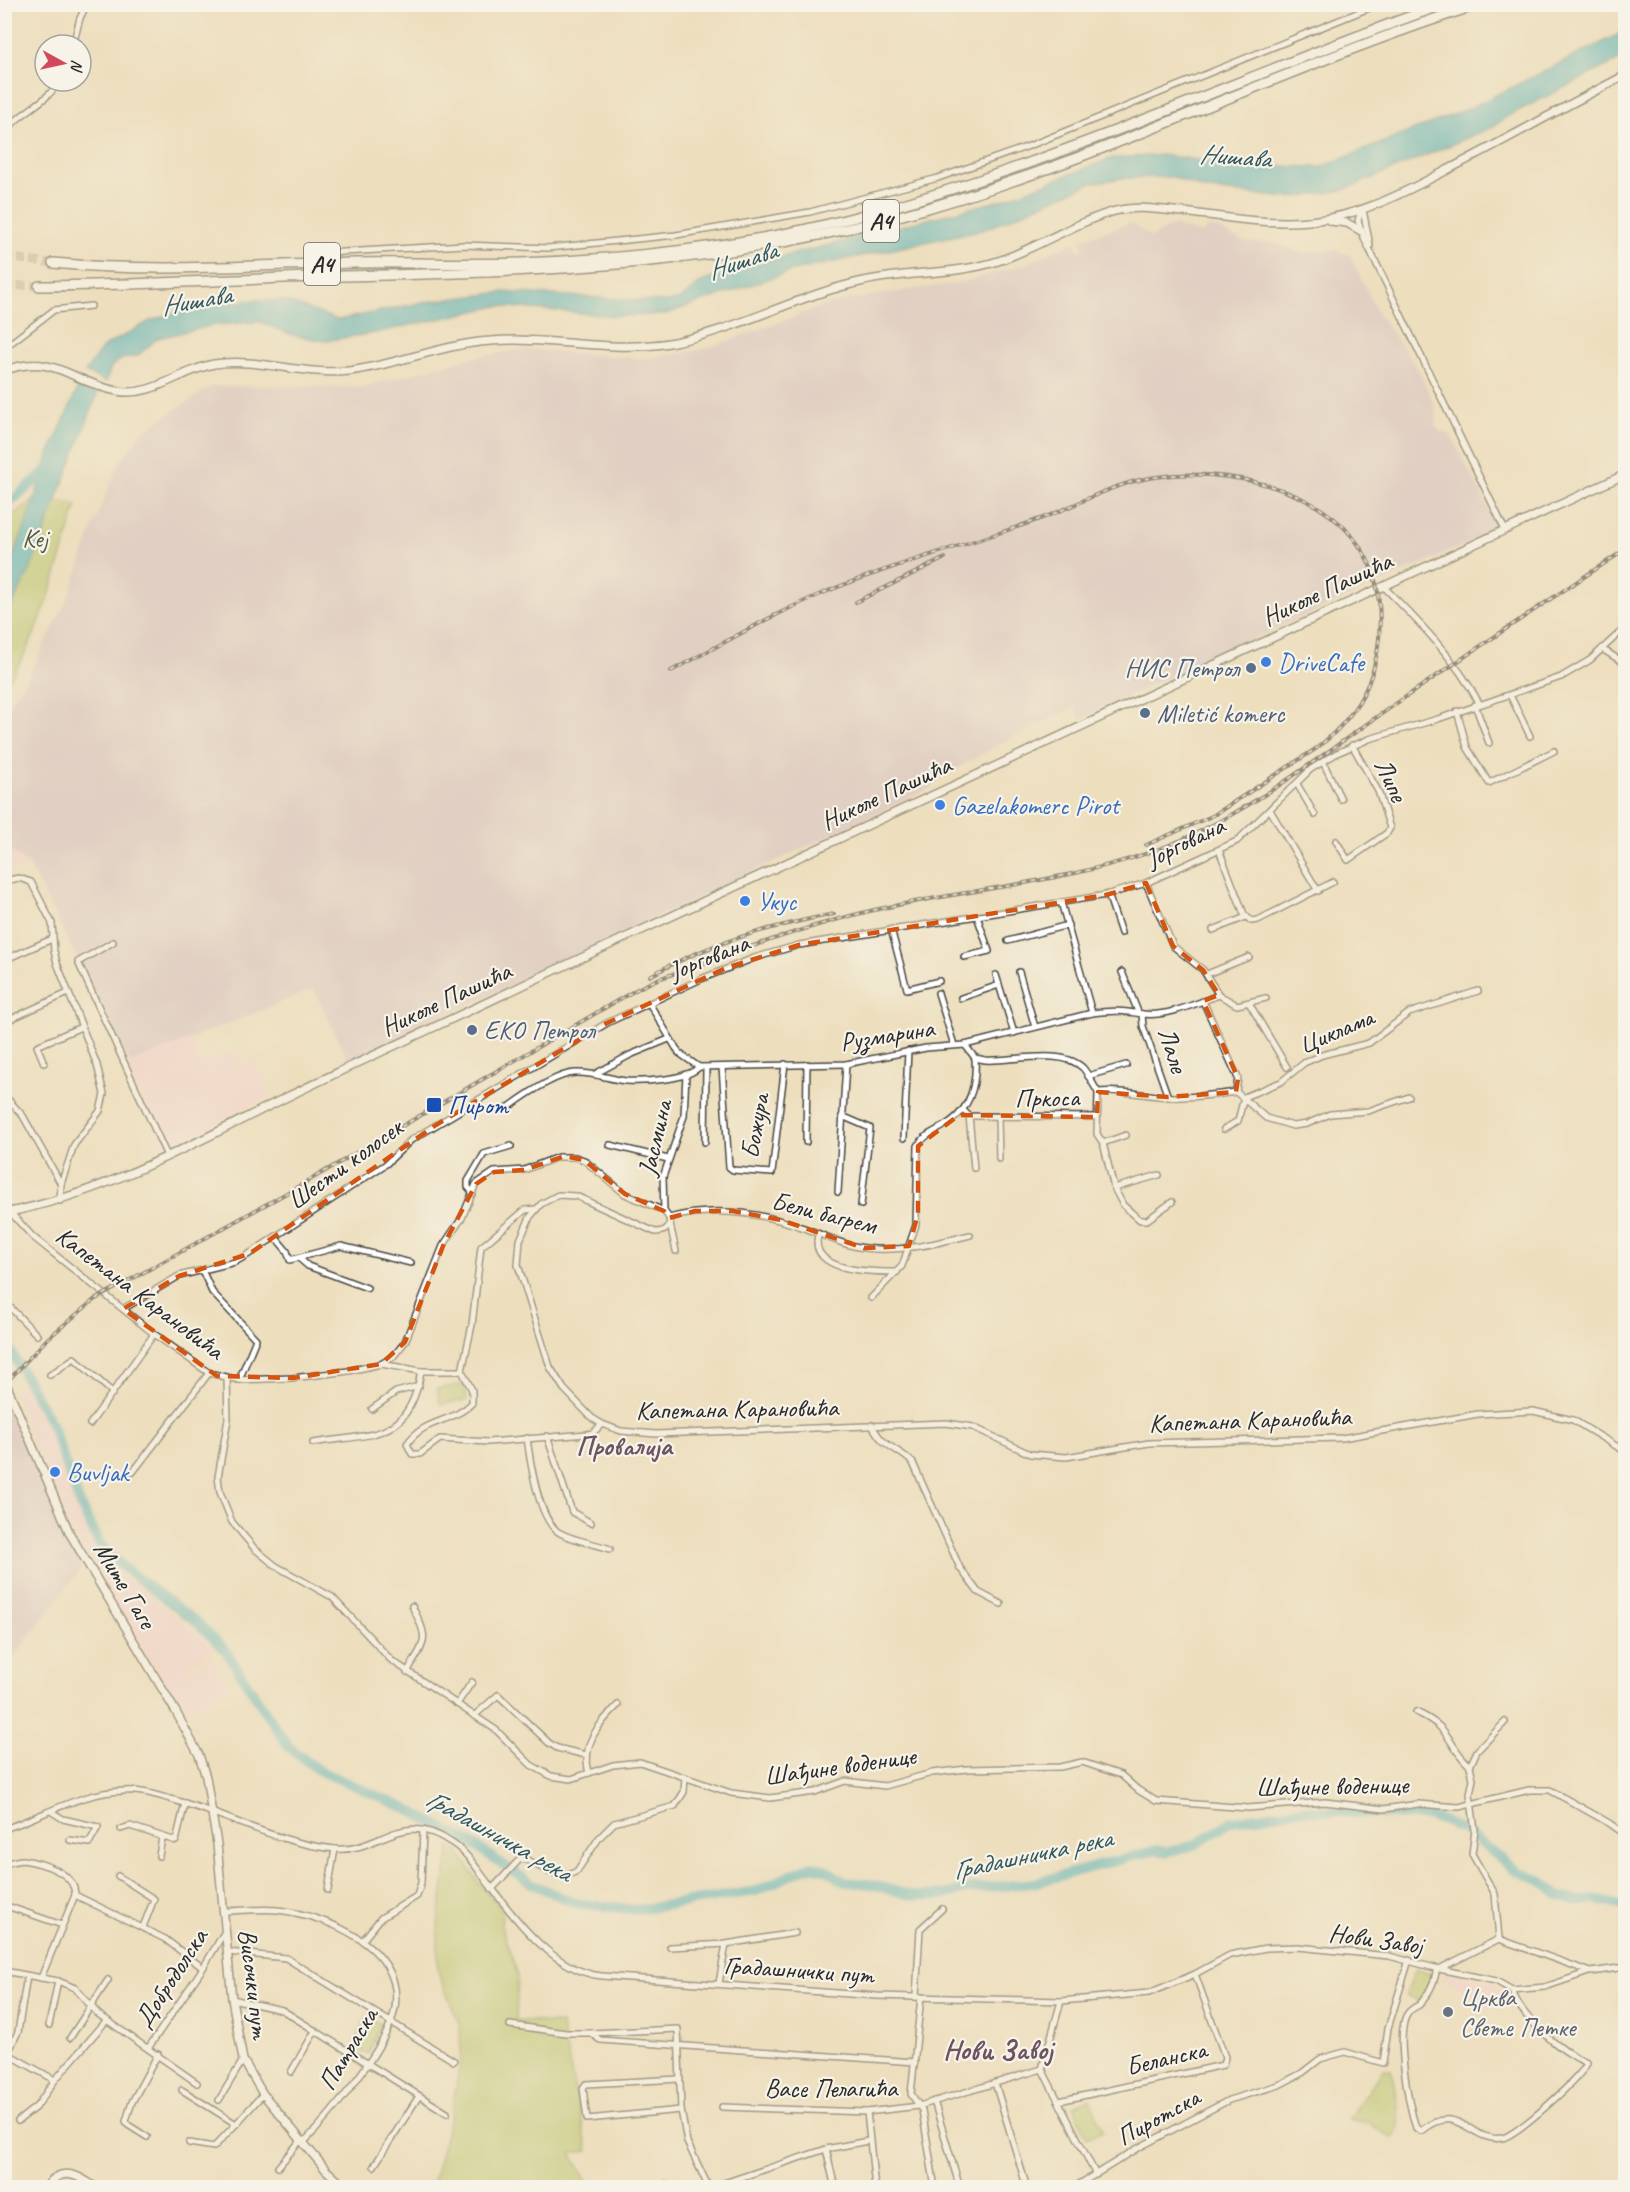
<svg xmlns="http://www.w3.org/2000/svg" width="1630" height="2192" font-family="Caveat,sans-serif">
<rect width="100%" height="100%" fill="#f7f3e8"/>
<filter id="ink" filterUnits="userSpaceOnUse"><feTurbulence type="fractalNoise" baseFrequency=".0167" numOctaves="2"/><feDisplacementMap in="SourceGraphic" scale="12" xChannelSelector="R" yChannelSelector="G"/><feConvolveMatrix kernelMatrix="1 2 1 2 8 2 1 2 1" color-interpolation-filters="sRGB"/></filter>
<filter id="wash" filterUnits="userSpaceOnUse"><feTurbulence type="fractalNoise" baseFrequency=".008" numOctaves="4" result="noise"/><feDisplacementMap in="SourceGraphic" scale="24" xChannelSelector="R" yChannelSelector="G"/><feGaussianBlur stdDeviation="1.35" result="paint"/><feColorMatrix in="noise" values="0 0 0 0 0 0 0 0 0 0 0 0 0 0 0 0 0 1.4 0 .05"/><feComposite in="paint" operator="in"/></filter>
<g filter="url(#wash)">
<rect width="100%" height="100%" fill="#eddfbe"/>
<g fill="#f6cfd5">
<path d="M5,846L29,865L5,876Z"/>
<path d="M191,1038L203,1064L234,1051L241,1066L254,1059L271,1096L165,1150L125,1065Z"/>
<path d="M21,1381L44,1418L72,1497L88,1532L105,1553L157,1596L156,1602L197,1632L214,1649L176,1674L185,1669L187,1672L212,1657L229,1685L184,1714L83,1557L34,1446L14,1390Z"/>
<path d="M1445,1971L1493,1982L1509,1993L1489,2010L1473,2005L1472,1996L1441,1977Z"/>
</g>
<g fill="#d1bdc8">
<path d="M1131,223L1151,237L1173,225L1201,234L1208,227L1216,228L1245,242L1274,243L1302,253L1333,249L1350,255L1377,312L1418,369L1437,411L1436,427L1440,431L1450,434L1494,518V532L1148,686L1081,719L1074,707L997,745L939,779L931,788L349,1062L314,989L130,1063L29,865L5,846L4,712L30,673L70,594L94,524L118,465L142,432L212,386L363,387L470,358L525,349L645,359L708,348L825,305L870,296L963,282L1024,265L1074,242L1079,252L1084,248L1081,239Z"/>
<path d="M8,1400L82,1567L5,1668L4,1405Z"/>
</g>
<g fill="#b2c568" stroke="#6e784a" stroke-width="1.5">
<path d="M39,497L77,505C58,566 43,633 5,686V520Z"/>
<path d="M464,1384L467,1400L440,1405L437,1389Z"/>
<path d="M450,1846L459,1852L479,1883L503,1910L501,1926L518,1975L516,2020L561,2024L588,2151L571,2153L590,2187L431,2188L451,2115L461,2056L460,2026L438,1972V1924Z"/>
<path d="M1416,1969L1432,1975L1421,2002L1406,1995Z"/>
<path d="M366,2018L381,2024L369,2054L354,2048Z"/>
<path d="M1383,2069L1391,2070C1394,2086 1405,2125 1393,2138L1368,2123L1348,2119Z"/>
<path d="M1090,2099L1103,2131L1087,2138L1074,2106Z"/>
</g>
<g fill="#40adbe" stroke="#366c74" stroke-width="1.5">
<path d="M1625,31V57L1508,116L1493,127L1344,190L1290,198L1207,190L1173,177L1125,178L1091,183L986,229L792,271L663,315L614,316L498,306L375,333L324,341L292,335L260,322L215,325L158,338L137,356L122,359L111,367L106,382L85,372L103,347L150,321L194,306L253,300L286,301L338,320L424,302L504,292L667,302L680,299L703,281L770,260L1001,200L1112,158L1163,155L1235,165L1321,167L1472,107Z"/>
<path d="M80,383L99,390L30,570L5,620V576L25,527L49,454Z"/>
</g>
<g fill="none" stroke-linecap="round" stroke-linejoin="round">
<path stroke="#40adbe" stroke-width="1.5" d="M1626,431V451"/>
<g stroke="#40adbe" stroke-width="10">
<path d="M4,508L51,466"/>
<path d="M4,1339L51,1423L81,1507L99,1543L123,1567L198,1623L225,1650L288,1746L318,1770L405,1808L471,1843L534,1885L575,1903L637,1910L756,1891L810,1866L825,1869L845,1882L870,1884L914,1896L943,1895L969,1889L1034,1883L1156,1850L1167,1852L1195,1845L1232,1821L1300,1810L1430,1816L1464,1830L1517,1871L1541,1881L1559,1896L1576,1901L1596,1900L1626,1907"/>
</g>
</g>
</g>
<g filter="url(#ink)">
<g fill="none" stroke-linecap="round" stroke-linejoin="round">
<g stroke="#c6bba1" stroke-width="9" stroke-dasharray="9 4.5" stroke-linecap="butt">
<path d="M4,257L53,263"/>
<path d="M4,285L39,286"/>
</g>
<defs>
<g id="minor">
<path d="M73,45L80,18L87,4"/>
<path d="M4,134C19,111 47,104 59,81"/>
<path d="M1361,210L1358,221L1365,240L1505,530"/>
<path d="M1363,210L1370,245"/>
<path d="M309,254L464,245L548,248L676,235L810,212L938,178L1029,146L1379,4"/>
<path d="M4,348L54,310L91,306"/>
<path d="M1383,586C1419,622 1455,658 1479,703"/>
<path d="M1602,649L1626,664"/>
<path d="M1510,695L1530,736"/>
<path d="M1475,705L1489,743"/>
<path d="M1457,711L1467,747L1489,783L1554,751"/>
<path d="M1323,762L1341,799"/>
<path d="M1297,784L1315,815"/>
<path d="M1270,810L1318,891"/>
<path d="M1336,841L1348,860L1387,833L1390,828L1378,791L1352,745"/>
<path d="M1219,850L1244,914L1251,921L1258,920L1333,882"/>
<path d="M4,881L19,878L31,882L52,923L54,951L57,963L97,1065L104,1094L100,1111L74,1145L61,1184"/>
<path d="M1146,883L1173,946L1203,970L1219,995"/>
<path d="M1108,894L1121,933"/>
<path d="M1061,902L1092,1013"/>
<path d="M891,929L907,989L939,981"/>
<path d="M1213,930L1246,917"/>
<path d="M1008,941L1068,925"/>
<path d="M113,942L78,962L167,1156"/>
<path d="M964,957L989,951L977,916"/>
<path d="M4,960L52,939"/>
<path d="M1019,972L1035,1027"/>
<path d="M1122,972L1138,1012"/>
<path d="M1207,974L1249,957"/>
<path d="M996,975L1014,1033"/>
<path d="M938,993L954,1045"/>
<path d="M961,998L999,985"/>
<path d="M1203,1001L1238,1078L1236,1092"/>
<path d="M649,1003L679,1053L699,1067L846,1064L926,1048L965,1045L975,1058L985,1060C1011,1062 1062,1047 1083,1068C1089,1075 1093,1085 1098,1092C1123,1089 1145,1096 1170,1097C1192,1098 1214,1095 1236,1092L1266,1118L1293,1126L1307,1124L1330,1114L1368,1111L1409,1097"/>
<path d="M1249,1003L1287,1067"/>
<path d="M1142,1014L1143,1026L1168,1097"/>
<path d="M4,1022L68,993"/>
<path d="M965,1045L1092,1013C1114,1010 1122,1011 1143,1014C1167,1017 1197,1003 1219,995L1237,1005L1266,998"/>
<path d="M44,1063L37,1046L81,1027"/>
<path d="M722,1067L729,1167L733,1170L772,1173L785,1064"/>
<path d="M595,1074L630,1055L669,1039"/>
<path d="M1088,1076L1126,1065"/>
<path d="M1098,1092L1097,1134L1103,1143L1114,1188L1159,1175"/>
<path d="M4,1095L23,1116L61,1184L60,1201"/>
<path d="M509,1107C524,1096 556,1074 575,1073C593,1072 609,1079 626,1081C643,1082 687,1080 699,1067"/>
<path d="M964,1111L969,1116L1097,1117"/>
<path d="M842,1116L870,1128L861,1205"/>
<path d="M969,1116L974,1168"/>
<path d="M998,1118L999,1159"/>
<path d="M1224,1129L1238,1121L1244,1097L1281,1082L1304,1063L1322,1055L1369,1043L1409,1013L1478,991"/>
<path d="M904,1138L908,1051"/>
<path d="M705,1142L706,1068"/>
<path d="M806,1142L807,1064"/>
<path d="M1103,1143L1126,1135"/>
<path d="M610,1145L668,1159"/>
<path d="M1114,1188L1123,1205L1140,1220H1147L1172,1202"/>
<path d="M838,1192L846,1064"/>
<path d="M473,1193L468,1187V1181L484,1154L511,1146"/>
<path d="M664,1211L663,1177L684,1116L686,1074"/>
<path d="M10,1212L33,1237L154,1334L209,1373L239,1380L293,1378L349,1371L381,1364L393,1357L405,1342L443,1246L462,1218L476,1184L494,1172L524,1170L558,1157H575L584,1160L625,1194L664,1211L669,1218C671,1229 664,1232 655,1232L576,1196L558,1195L541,1204L530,1217L520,1240L518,1265L550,1367L564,1389L592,1418L602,1424L621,1431L656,1434L946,1423L973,1427L1030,1454L1066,1457L1149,1443L1342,1438L1478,1414L1533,1411L1573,1420L1626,1452"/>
<path d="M669,1218C715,1206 759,1212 804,1228C824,1235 844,1246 865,1248C898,1253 938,1243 970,1235"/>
<path d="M670,1224L676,1251"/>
<path d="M818,1235C808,1273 875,1272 897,1272"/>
<path d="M276,1238L287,1251L290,1260L341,1246L411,1263"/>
<path d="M300,1259L308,1266L367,1288"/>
<path d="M202,1270L212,1292L256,1339L239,1380"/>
<path d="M871,1298L902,1266L916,1225L918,1146C924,1135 934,1132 944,1126C969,1112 977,1086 975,1058"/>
<path d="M4,1301L37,1335"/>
<path d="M123,1309L179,1276L235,1262L249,1254L386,1164L411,1140L436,1125L607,1023L701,979L754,958L799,945L1106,895L1146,883L1237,841L1311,769L1337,753L1369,739L1438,719L1561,677L1590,660L1626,627"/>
<path d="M381,1364L421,1371H462L472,1325L481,1247L525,1210L536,1209"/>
<path d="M462,1371L472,1390V1403C453,1423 423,1419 407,1444L412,1454H420L440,1439L488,1442L587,1434L593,1433L602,1424"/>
<path d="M50,1375L74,1358L113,1393"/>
<path d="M227,1378L228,1419L218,1477L220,1492L232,1522L255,1549L276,1566L332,1597L391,1660L496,1730L531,1765L551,1776L571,1779L613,1765L640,1762L731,1793L770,1798L815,1792L845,1781L885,1786L932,1773L967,1769L1060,1767L1082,1762L1121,1775L1138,1790L1156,1801L1248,1808L1325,1802L1384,1809L1418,1804L1459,1807L1529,1790H1550L1609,1823L1626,1835"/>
<path d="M372,1409L396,1392L419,1386"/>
<path d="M90,1424L154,1334"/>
<path d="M872,1425C884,1449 896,1446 913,1463L960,1568L978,1592L1001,1604"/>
<path d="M547,1436L572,1512L591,1523"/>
<path d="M527,1438C530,1461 539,1522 560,1533C575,1541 594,1543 610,1549"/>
<path d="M313,1443C371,1433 409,1443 421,1371"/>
<path d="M133,1472L209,1373"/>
<path d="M407,1672C426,1640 430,1641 412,1606"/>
<path d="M457,1704L472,1682"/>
<path d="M1416,1712C1454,1729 1445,1743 1470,1766"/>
<path d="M475,1715L498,1695L549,1743L557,1748L586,1755"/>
<path d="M589,1773C581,1745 599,1723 618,1705"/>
<path d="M52,1812L63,1819L98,1827L89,1843L70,1840"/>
<path d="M4,1829C44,1816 83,1791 125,1791C141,1790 156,1795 170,1799C225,1813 278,1844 335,1849C380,1853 401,1807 452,1843C469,1854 479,1872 491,1887C517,1922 556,1972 602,1976L877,1996L1061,2001L1149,1993L1195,1974L1230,1955L1266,1948L1298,1947L1389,1956L1439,1969L1499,1939L1591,1972L1626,1967"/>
<path d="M121,1829L130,1826L176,1841L185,1803"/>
<path d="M159,1856L162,1837"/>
<path d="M4,1864C10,1863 17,1860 23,1860C42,1863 75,1872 75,1895L165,1939L203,1968"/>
<path d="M118,1876L154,1899L143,1927"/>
<path d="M492,1889L520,1859L527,1860L551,1873L569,1875L577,1871L599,1838L614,1823L675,1806L684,1792L685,1777"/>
<path d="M328,1890L335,1849"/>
<path d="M4,1905L62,1925"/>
<path d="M223,1911C241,1911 260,1908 278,1910C328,1916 404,1947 395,2008C389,2045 330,2116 303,2143"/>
<path d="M1499,1939L1495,1894L1472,1854L1475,1830L1470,1794L1473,1779L1470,1766L1477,1751L1505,1722"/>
<path d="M363,1940L381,1918L417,1896L421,1883L423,1830"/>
<path d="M670,1947L726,1944L795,1933"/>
<path d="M228,1952L286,1958L454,2061"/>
<path d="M1436,1968C1437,1979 1427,1997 1419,2005C1415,2007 1410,2010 1408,2013C1394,2031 1409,2106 1416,2128L1421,2131C1458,2100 1470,2143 1502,2138C1516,2136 1582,2077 1587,2063C1561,2052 1520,2017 1512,1990L1496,1981L1439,1969"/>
<path d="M4,1971L58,1981L75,1988L98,2014L197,2083"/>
<path d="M41,1978L75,1895"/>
<path d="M719,1983L726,1944"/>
<path d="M1512,1990L1545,1987L1589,1972"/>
<path d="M916,1997L920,1929L942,1909"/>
<path d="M921,1997L911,2094L922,2110L935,2188"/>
<path d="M232,1999L282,2010L447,2113"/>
<path d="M1061,2001L1042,2069L1096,2175"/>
<path d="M49,2025L58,1981"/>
<path d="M510,2025L566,2033H591L600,2040L915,2062"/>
<path d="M591,2033L678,2029L681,2110L687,2142L709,2188"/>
<path d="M70,2038L108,1980"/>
<path d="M149,2047L203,1968L225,1931"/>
<path d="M10,2055L55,2080"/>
<path d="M4,2061L18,2032L27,1976"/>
<path d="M291,2072L315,2031"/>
<path d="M679,2079L586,2084L583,2088L587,2119L681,2110"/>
<path d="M995,2083L1027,2188"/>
<path d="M182,2090L236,2124L263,2094"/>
<path d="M219,2100L243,2060"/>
<path d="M934,2101L960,2188"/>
<path d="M1059,2101L1223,2065L1225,2057L1195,1974"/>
<path d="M722,2107L867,2112L919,2106L1042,2069"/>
<path d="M867,2112L875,2188"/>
<path d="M18,2121L37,2106L55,2080L107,2020"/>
<path d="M147,2137L128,2125L126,2121L132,2102L158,2054"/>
<path d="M189,2143L214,2147L236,2124"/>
<path d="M826,2149L835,2188"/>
<path d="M374,2166L419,2096"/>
<path d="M278,2167L301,2140"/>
<path d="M666,2184L674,2188"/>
<path d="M709,2188L826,2149L868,2141"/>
<path d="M1073,2188L1140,2147L1229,2100L1279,2085L1302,2073L1320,2059L1345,2052L1383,2063L1388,2028L1409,1960"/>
</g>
<g id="secondary">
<path d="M1330,221L1347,223L1361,231"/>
<path d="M4,371C53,351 73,383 117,391C152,398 181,370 214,364C257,357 304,376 349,371C397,365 442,344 491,341C550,336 610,353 669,343C736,331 797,295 864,281C907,271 956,275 998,261C1038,248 1075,222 1115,211C1138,205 1161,210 1183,212C1225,217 1268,225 1310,221C1362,216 1407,191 1453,167C1511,137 1567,105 1626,75"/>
<path d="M4,1213C105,1194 194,1143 285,1098C368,1057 453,1019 536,979C898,809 1262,642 1626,474"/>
<path d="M4,1379L70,1534L176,1712L199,1755L206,1777L217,1844L232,1999L243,2060L263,2094L326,2170L346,2188"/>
<path d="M46,2188C60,2165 79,2175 96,2188"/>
</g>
<g id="motorway">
<path d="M53,263C154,273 254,265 355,263C411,262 466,265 521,263C633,259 748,246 856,217C1058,164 1248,73 1445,4"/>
<path d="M39,286C141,285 242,279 344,276C537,272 711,267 899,216C1098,163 1284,66 1480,4"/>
</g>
</defs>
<use href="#minor" stroke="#484641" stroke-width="8"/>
<use href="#secondary" stroke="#484641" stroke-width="10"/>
<use href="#motorway" stroke="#484641" stroke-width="12"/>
<use href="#minor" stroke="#fff" stroke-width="5"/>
<use href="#secondary" stroke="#fff" stroke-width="7"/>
<use href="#motorway" stroke="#fff" stroke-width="9"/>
<defs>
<g id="rail">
<path d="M856,602L945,558"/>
<path d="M671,671C723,644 774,613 828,591C896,563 968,545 1037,520C1077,506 1114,482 1156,477C1243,465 1370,498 1379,602C1384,664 1366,709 1317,748L1214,815L1146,845"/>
<path d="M650,976C708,943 768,927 834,914"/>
<path d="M4,1385L47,1339L94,1300L308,1181L639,988L658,979C729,955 801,927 874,910C975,887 1083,882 1179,841C1253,809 1318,758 1384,712C1464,656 1545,603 1626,549"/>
</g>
</defs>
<use href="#rail" stroke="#2b2b2b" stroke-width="4"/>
<use href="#rail" stroke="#f7f3e8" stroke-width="1.5" stroke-dasharray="4.5" stroke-linecap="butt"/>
</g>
</g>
<path d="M0 0H1630V2192H0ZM1146,883L1173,946L1203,970L1219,995L1203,1001L1238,1078L1236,1092L1168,1097L1098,1092L1097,1117L959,1115L918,1146V1214L909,1246L864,1248L781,1220L733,1211H695L669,1218L664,1211L625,1194L584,1160L565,1156L524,1170L494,1172L476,1184L443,1246L405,1342L381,1364L293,1378L217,1376L123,1309L179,1276L249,1254L436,1125L607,1023L726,968L799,945L1106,895Z" fill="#eddfbe" fill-opacity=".55" fill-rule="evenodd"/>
<path fill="none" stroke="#d5540f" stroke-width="4.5" stroke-dasharray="12 8" stroke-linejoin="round" d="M1146,883L1173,946L1203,970L1219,995L1203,1001L1238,1078L1236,1092L1168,1097L1098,1092L1097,1117L959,1115L918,1146V1214L909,1246L864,1248L781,1220L733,1211H695L669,1218L664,1211L625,1194L584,1160L565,1156L524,1170L494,1172L476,1184L443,1246L405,1342L381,1364L293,1378L217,1376L123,1309L179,1276L249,1254L436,1125L607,1023L726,968L799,945L1106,895Z"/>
<g fill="#3f7fe0" stroke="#f7f3e8" stroke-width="2">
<circle cx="1266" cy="662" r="6"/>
<circle cx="940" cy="805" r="6"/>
<circle cx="745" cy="901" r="6"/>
<circle cx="55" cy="1472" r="6"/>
</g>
<g fill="#5c6f8a" stroke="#f7f3e8" stroke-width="2">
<circle cx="1251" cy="668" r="6"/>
<circle cx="1145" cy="713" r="6"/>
<circle cx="472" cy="1030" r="6"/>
</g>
<rect fill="#1a4fb4" stroke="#f7f3e8" stroke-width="2" x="426" y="1097" width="16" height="16" rx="3"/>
<circle fill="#6b7280" stroke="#f7f3e8" stroke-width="2" cx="1448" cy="2012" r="6"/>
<g text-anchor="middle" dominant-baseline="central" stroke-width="4.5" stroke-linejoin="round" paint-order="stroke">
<g fill="#f7f3e8" stroke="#686764" stroke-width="1.5">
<rect x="863" y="200" width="36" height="42" rx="4.5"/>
<rect x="304" y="243" width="36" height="42" rx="4.5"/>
</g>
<g font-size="24" font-weight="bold" fill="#2b2b2b">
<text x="881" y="221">A4</text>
<text x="322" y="264">A4</text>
</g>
<g font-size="26" fill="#54593d" stroke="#f7f3e8">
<text x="35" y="538">Кеј</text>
</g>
<g font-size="26" fill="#2b2b2b" stroke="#f7f3e8">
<text transform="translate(1327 589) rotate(-25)">Николе Пашића</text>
<text transform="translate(1391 780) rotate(65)">Липе</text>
<text transform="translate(886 793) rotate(-25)">Николе Пашића</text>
<text transform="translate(1185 842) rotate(-26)">Јоргована</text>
<text transform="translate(709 957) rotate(-22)">Јоргована</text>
<text transform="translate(446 999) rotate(-25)">Николе Пашића</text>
<text transform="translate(1336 1031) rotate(-23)">Циклама</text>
<text transform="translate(887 1035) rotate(-9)">Рузмарина</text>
<text transform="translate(1173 1050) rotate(72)">Лале</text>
<text transform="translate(1047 1098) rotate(-1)">Пркоса</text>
<text transform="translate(755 1126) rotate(-80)">Божура</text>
<text transform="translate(655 1138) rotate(-77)">Јасмина</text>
<text transform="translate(345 1164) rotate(-36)">Шести колосек</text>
<text transform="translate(824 1213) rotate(14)">Бели багрем</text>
<text transform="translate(140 1293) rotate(37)">Капетана Карановића</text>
<text transform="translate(737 1409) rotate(-1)">Капетана Карановића</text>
<text transform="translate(1250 1420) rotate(-2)">Капетана Карановића</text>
<text transform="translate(125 1585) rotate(59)">Мите Гаге</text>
<text transform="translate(840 1766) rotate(-8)">Шађине воденице</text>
<text transform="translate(1332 1786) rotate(-1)">Шађине воденице</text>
<text transform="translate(1376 1939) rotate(8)">Нови Завој</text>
<text transform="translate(799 1970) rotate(4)">Градашнички пут</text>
<text transform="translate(171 1978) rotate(-57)">Добродолска</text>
<text transform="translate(254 1984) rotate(83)">Височки пут</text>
<text transform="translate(348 2049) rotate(-59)">Патраска</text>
<text transform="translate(1166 2058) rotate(-13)">Беланска</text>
<text x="831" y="2088">Васе Пелагића</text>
<text transform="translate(1158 2117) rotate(-29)">Пиротска</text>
</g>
<g font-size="26" fill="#366cbe" stroke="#f7f3e8" text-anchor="start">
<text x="1278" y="662">DriveCafe</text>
<text x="952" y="805">Gazelakomerc Pirot</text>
<text x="757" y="901">Укус</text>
<text x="67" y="1472">Buvljak</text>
</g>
<g font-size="26" fill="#4e5e75" stroke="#f7f3e8" text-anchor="start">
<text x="1239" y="668" text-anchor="end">НИС Петрол</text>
<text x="1157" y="713">Miletić komerc</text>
<text x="484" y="1030">ЕКО Петрол</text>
</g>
<g font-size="26" fill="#164399" stroke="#f7f3e8" text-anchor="start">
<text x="448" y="1105">Пирот</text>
</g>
<g font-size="26" fill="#5b616d" stroke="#f7f3e8" text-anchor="start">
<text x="1460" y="1997">Црква<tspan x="1460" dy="30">Свете Петке</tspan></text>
</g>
<g font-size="27" font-style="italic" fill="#32585e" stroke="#f7f3e8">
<text transform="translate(1235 156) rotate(4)">Нишава</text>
<text transform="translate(742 260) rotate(-18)">Нишава</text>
<text transform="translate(196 300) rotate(-10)">Нишава</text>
<text transform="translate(499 1835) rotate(29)">Градашничка река</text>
<text transform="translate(1032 1854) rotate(-12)">Градашничка река</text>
</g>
<g font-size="27" font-weight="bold" fill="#6c5362" stroke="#f7f3e8">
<text x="624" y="1446">Провалија</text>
</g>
<g font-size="28" font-weight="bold" fill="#6c5362" stroke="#f7f3e8">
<text x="998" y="2049">Нови Завој</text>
</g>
</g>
<rect width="1630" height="2192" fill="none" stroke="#f7f3e8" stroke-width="24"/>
<g transform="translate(63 63) rotate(98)"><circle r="28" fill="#f7f3e8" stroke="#a5a39c" stroke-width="1.5"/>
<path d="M0-4.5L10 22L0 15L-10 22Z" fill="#d1495b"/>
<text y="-9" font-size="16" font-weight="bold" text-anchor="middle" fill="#2b2b2b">N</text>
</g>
</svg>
